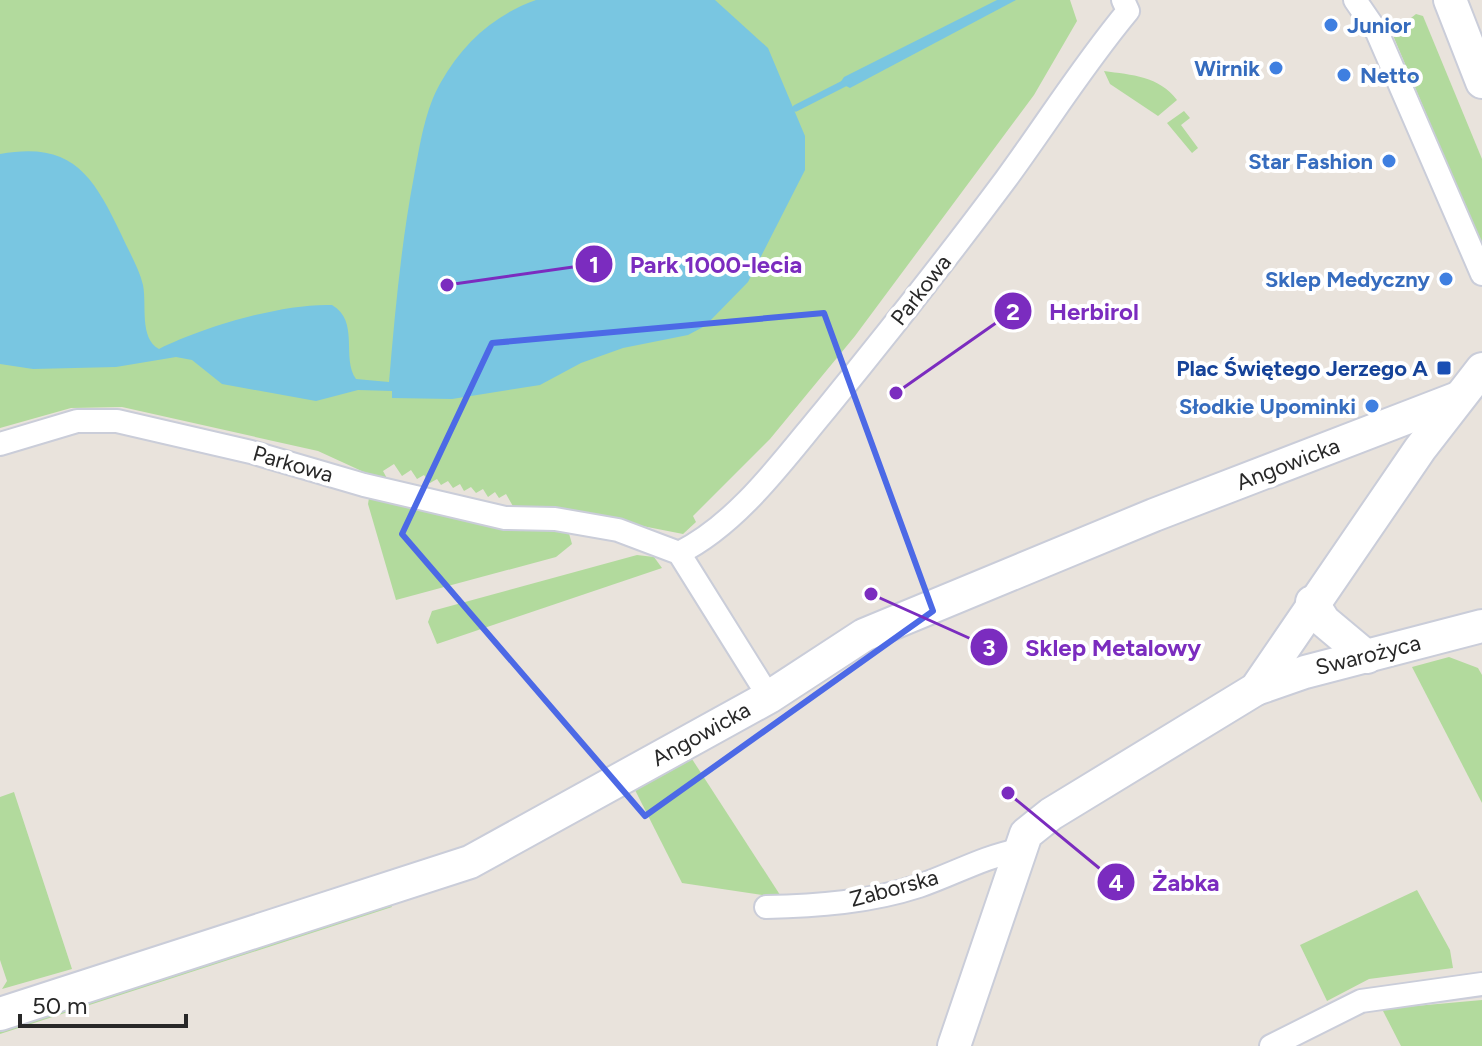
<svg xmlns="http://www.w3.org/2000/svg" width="1482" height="1046" font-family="Figtree,sans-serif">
<rect width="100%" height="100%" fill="#e9e3dc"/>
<g fill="#b2da9d">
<path d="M0,0H1070L1077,21L1034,95L855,336L770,439L693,516L696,522L683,534L617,521L518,515L506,494L499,498L495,492L488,497L483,489L476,493L471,487L464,491L460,484L453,488L448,481L441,485L437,479L430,483L424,475L417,479L411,470L402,476L394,464L383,471L390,484L318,451L122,407L71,408L0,428Z"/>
<path d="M1416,14L1423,16L1482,159V246L1392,33Z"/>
<path d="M1104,71C1132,75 1159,76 1177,100L1158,116L1110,84Z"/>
<path d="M1184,111L1190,118L1181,125L1198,148L1192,153L1167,123Z"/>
<path d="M370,492L568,530L572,544L556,557L396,600L368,504Z"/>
<path d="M637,555L654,557L662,568L437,644L428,622L432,611Z"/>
<path d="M1449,657L1478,668L1482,675V803L1412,667Z"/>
<path d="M692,759L782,898L682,883L634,788Z"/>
<path d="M14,792L72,969L2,989L7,981L0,960V797Z"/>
<path d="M1417,890L1450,950L1453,968L1369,979L1327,1001L1300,945Z"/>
<path d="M387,897L392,907L0,1034V1026Z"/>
<path d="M1482,1000V1046H1401L1382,1009Z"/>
</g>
<g fill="#79c6e1">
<path d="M536,0H715L768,48L805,136V170L748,282L705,326L688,335L623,348L581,363L540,385L452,399L392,398V391L358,390L316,401L222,384L192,360L176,357L116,367L33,369L0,364V154C72,141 93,175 121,234C128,250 139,268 143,285C147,305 139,338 159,349C203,327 283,303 332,305C360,321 341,358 356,379L389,382C395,312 401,245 414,176C420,145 425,109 441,82C463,43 494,15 536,0Z"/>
<path d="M997,0H1016L850,88L840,83L844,77Z"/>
</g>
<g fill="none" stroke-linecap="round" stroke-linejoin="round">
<path stroke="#79c6e1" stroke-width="7" d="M796,108L849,81"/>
<defs>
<g id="street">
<path d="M1355,0L1377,32L1482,274"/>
<path d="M0,444L77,421H117L251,452L364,485L505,518L555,519L618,530L679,553L769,697"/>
<path d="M679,553C739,523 784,459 826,409C888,333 948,257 1006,179C1047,123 1083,65 1128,11L1123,0"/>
<path d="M766,907C817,906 870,902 919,886C954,874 983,857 1019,850"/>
<path d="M1271,1046L1361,1001L1482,984"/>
</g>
<g id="secondary">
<path d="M1450,0L1482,82"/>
<path d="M1312,602L1324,621L1367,657"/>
<path d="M1256,689L1305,672L1482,626"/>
<path d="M0,1014L470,862L769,697L864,635L1154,515L1458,398"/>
<path d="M954,1046L1026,834L1051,814L1256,689L1420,449L1482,369"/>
</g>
</defs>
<use href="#street" stroke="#cacdd9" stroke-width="26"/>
<use href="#secondary" stroke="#cacdd9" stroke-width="36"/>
<use href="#street" stroke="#fff" stroke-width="22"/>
<use href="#secondary" stroke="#fff" stroke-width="32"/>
</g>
<path fill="none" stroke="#4c69e6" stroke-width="6" stroke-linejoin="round" d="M824,313L933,611L645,816L402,534L492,343Z"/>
<g fill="#3f7fe0" stroke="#fff" stroke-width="3">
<circle cx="1331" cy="25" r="8"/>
<circle cx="1276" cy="68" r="8"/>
<circle cx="1344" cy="75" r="8"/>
<circle cx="1389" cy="161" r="8"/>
<circle cx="1446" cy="279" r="8"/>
<circle cx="1372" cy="406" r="8"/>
</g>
<rect fill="#1a4fb4" stroke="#fff" stroke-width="3" x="1436" y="360" width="16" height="16" rx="4"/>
<g text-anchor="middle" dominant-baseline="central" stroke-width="8" stroke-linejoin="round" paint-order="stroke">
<g font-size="22" font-weight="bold" fill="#366cbe" stroke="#fff" text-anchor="end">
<text x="1347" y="25" text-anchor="start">Junior</text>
<text x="1260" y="68">Wirnik</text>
<text x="1360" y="75" text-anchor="start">Netto</text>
<text x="1373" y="161">Star Fashion</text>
<text x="1430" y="279">Sklep Medyczny</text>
<text x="1356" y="406">Słodkie Upominki</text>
</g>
<g font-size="22" fill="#282828" stroke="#fff">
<text transform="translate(921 290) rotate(-52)">Parkowa</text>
<text transform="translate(293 464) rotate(16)">Parkowa</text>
<text transform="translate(1288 464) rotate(-21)">Angowicka</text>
<text transform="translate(1368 655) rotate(-14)">Swarożyca</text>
<text transform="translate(701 734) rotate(-29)">Angowicka</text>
<text transform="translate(894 888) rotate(-15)">Zaborska</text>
</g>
<g font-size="22" font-weight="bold" fill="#164399" stroke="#fff" text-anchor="end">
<text x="1428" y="368">Plac Świętego Jerzego A</text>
</g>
</g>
<path fill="none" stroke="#7b2cbf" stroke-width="3" d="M447 285L594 264M896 393L1013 311M871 594L989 647M1008 793L1116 882"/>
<g fill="#7b2cbf" stroke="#fff" stroke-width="3">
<circle cx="447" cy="285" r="8"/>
<circle cx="896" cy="393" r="8"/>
<circle cx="871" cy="594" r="8"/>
<circle cx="1008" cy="793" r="8"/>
<circle cx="594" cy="264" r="20"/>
<circle cx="1013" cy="311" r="20"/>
<circle cx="989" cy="647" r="20"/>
<circle cx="1116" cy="882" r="20"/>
</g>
<g font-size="24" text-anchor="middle" font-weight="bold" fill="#fff">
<text x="594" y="273">1</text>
<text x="1013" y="320">2</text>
<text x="989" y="656">3</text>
<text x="1116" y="891">4</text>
</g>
<g font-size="24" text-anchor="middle" font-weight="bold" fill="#7b2cbf" stroke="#fff" stroke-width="8" stroke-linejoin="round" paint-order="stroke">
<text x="716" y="273">Park 1000-lecia</text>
<text x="1094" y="320">Herbirol</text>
<text x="1113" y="656">Sklep Metalowy</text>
<text x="1186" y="891">Żabka</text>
</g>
<path d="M20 1014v12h166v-12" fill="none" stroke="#282828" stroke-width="4"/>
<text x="32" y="1014" font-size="24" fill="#282828" stroke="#ffffff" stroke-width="6" paint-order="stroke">50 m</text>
</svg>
